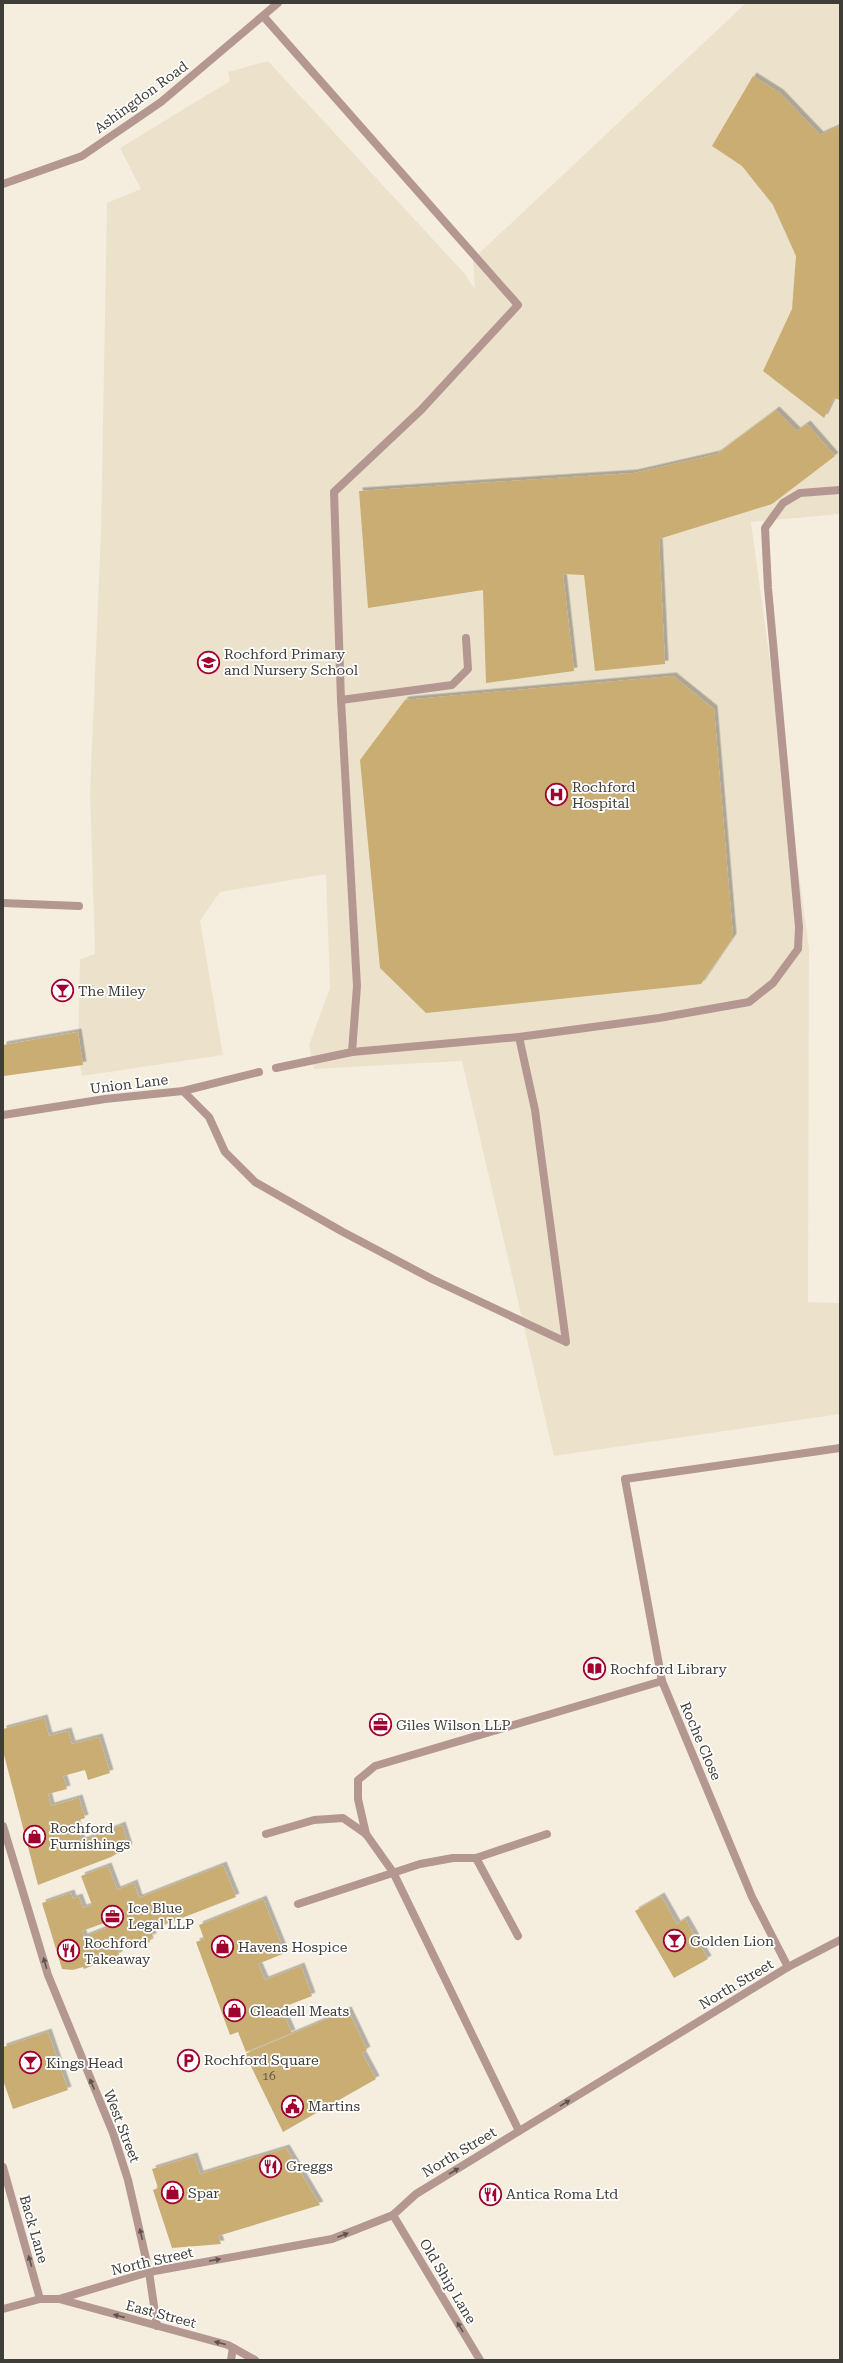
<svg xmlns="http://www.w3.org/2000/svg" width="843" height="2363" font-family="'Roboto Serif',serif">
<defs>
<filter id="shadow"><feDropShadow dx="3.5" dy="-3.5" stdDeviation="0" flood-color="#0004"/></filter>
</defs>
<rect width="100%" height="100%" fill="#f5eedf"/>
<path fill="#ece2cc" d="M746,3H840V514L751,522L809,948L808,1302L840,1303V1414L554,1456L462,1061L314,1069L309,1045L330,988L326,874L220,892L200,921L223,1055L82,1076L78,1054L80,959L95,954L90,792L101,531L107,203L141,189L120,148L230,81L228,72L268,61L465,274L475,290L473,259Z"/>
<g fill="#c9ad73" fill-rule="evenodd" filter="url(#shadow)">
<path d="M753,76L780,93L820,135L840,126V400L834,398L824,418L763,371L792,309L796,256L773,205L742,166L712,146Z"/>
<path d="M776,410L797,431L807,424L835,456L772,504L659,539L665,664L595,671L584,575L563,574L574,671L486,683L483,590L368,608L359,491L634,473L717,454Z"/>
<path d="M673,676L714,709L733,937L701,984L426,1013L380,968L360,760L405,700Z"/>
<path d="M78,1032L83,1065L4,1076L3,1045Z"/>
<path d="M44,1718L49,1736L68,1731L72,1744L99,1737L110,1773L88,1780L85,1770L63,1776L67,1789L48,1794L51,1806L79,1798L85,1818L76,1821L82,1841L122,1825L129,1847L111,1857L38,1885L3,1751V1729Z"/>
<path d="M223,1865L236,1897L151,1930L153,1937L149,1938L150,1942L132,1949L129,1946L118,1951L119,1955L84,1969L83,1967L73,1970L62,1969L42,1903L71,1893L73,1899L79,1897L83,1908L92,1905L81,1876L108,1866L117,1890L134,1883L139,1898ZM107,1922L109,1927L84,1937L82,1931Z"/>
<path d="M661,1896L677,1924L685,1919L708,1959L674,1978L635,1911Z"/>
<path d="M263,1899L285,1953L258,1964L265,1980L301,1966L312,1996L281,2008L292,2033L246,2052L238,2032L230,2035L196,1942L204,1939L199,1925Z"/>
<path d="M348,2010L367,2050L362,2053L376,2079L283,2132L245,2054Z"/>
<path d="M48,2032L68,2090L13,2109L3,2080V2047Z"/>
<path d="M286,2148L320,2205L218,2236L221,2244L172,2248L153,2190L158,2188L152,2169L194,2156L200,2174Z"/>
</g>
<g fill="none" stroke-linecap="round" stroke-linejoin="round">
<g stroke="#b49790" stroke-width="8">
<path d="M341,700L452,685L468,669L466,638"/>
<path d="M519,1037L659,1018L749,1002L773,983L798,949L799,927L768,588L765,528L783,503L800,493L840,490"/>
<path d="M266,1834L314,1820L343,1818L366,1834"/>
<path d="M366,1834L358,1799V1780L375,1766L662,1681"/>
<path d="M476,1858L518,1936"/>
<path d="M298,1904L420,1864L453,1858H476L547,1834"/>
<path d="M231,2360L233,2348"/>
</g>
<g stroke="#b49790" stroke-width="8">
<path d="M264,17L518,305L421,410L334,492L341,700L357,986L352,1052L276,1068"/>
<path d="M3,903L79,906"/>
<path d="M183,1091L259,1072"/>
<path d="M3,1115L105,1099L183,1091L209,1117L225,1152L255,1182L343,1232L432,1279L566,1342L535,1110L519,1037L352,1052"/>
<path d="M366,1834L393,1872L519,2131"/>
<path d="M788,1967L752,1897L662,1681L625,1479L840,1448"/>
<path d="M393,2215L480,2360"/>
</g>
<g stroke="#b49790" stroke-width="8">
<path d="M3,184L82,156L161,102L278,3"/>
<path d="M3,1826L48,1975L113,2133L128,2180L149,2272L157,2326"/>
<path d="M3,2167L40,2299"/>
<path d="M59,2299L149,2272L332,2239L393,2215L416,2194L788,1967L840,1940"/>
<path d="M3,2309L40,2299H59L228,2345L255,2360"/>
</g>
</g>
<defs><path id="oneway-solid" d="M-6-.8H1V-3.2L6.5 0L1 3.2V.8H-6Z"/></defs>
<g fill="#5c544d">
<use href="#oneway-solid" transform="translate(45 1963) rotate(-106)"/>
<use href="#oneway-solid" transform="translate(92 2084) rotate(-113)"/>
<use href="#oneway-solid" transform="translate(565 2103) rotate(-31)"/>
<use href="#oneway-solid" transform="translate(454 2171) rotate(-31)"/>
<use href="#oneway-solid" transform="translate(141 2234) rotate(-103)"/>
<use href="#oneway-solid" transform="translate(343 2235) rotate(-21)"/>
<use href="#oneway-solid" transform="translate(215 2260) rotate(-10)"/>
<use href="#oneway-solid" transform="translate(30 2261) rotate(-106)"/>
<use href="#oneway-solid" transform="translate(119 2316) rotate(-165)"/>
<use href="#oneway-solid" transform="translate(460 2327) rotate(-121)"/>
<use href="#oneway-solid" transform="translate(220 2343) rotate(-165)"/>
</g>
<defs>
<symbol id="school-ring" viewBox="-11 -11 22 22"><circle r="9.5" fill="#fff" stroke="#a1012f" stroke-width="1.5"/><path d="M0-5L7-2L0 1L-7-2ZM-4 1L0 2.5L4 1V4Q0 6-4 4Z" fill="#a1012f"/></symbol>
<symbol id="hospital-ring" viewBox="-11 -11 22 22"><circle r="9.5" fill="#fff" stroke="#a1012f" stroke-width="1.5"/><path d="M-5-5h3v3.5h4V-5h3V5h-3V1.5h-4V5h-3Z" fill="#a1012f"/></symbol>
<symbol id="bar-ring" viewBox="-11 -11 22 22"><circle r="9.5" fill="#fff" stroke="#a1012f" stroke-width="1.5"/><path d="M-6-5H6L.8 .8V4.5H3.5V6h-7V4.5H-.8V.8Z" fill="#a1012f"/></symbol>
<symbol id="library-ring" viewBox="-11 -11 22 22"><circle r="9.5" fill="#fff" stroke="#a1012f" stroke-width="1.5"/><path d="M-6-4Q-3-5.5-.7-3.5V5Q-3 3-6 4ZM6-4Q3-5.5 .7-3.5V5Q3 3 6 4Z" fill="#a1012f"/></symbol>
<symbol id="office-ring" viewBox="-11 -11 22 22"><circle r="9.5" fill="#fff" stroke="#a1012f" stroke-width="1.5"/><path d="M-6-3h4V-5.5h4V-3h4V5H-6ZM-1-4.5V-3h2v-1.5ZM-6 0V1H6V0Z" fill="#a1012f"/></symbol>
<symbol id="shop-ring" viewBox="-11 -11 22 22"><circle r="9.5" fill="#fff" stroke="#a1012f" stroke-width="1.5"/><path d="M-5-2.5h2.3a2.7 3.5 0 0 1 5.4 0H5L5.5 6h-11ZM-1.5-2.5h3a1.5 2.3 0 0 0-3 0Z" fill="#a1012f"/></symbol>
<symbol id="restaurant-ring" viewBox="-11 -11 22 22"><circle r="9.5" fill="#fff" stroke="#a1012f" stroke-width="1.5"/><path d="M-5-6h1v4h1v-4h1v4h1v-4h1v5L-1.5 .5V6h-2V.5L-5-1ZM5-6V6H3V1.5H1.5Q1.5-4 5-6Z" fill="#a1012f"/></symbol>
<symbol id="parking-ring" viewBox="-11 -11 22 22"><circle r="9.5" fill="#fff" stroke="#a1012f" stroke-width="1.5"/><path d="M-3.5-5.5H1a3.5 3.5 0 0 1 0 7H-1V5.5H-3.5ZM-1-3.4V-.6H.8a1.4 1.4 0 0 0 0-2.8Z" fill="#a1012f"/></symbol>
<symbol id="civic-ring" viewBox="-11 -11 22 22"><circle r="9.5" fill="#fff" stroke="#a1012f" stroke-width="1.5"/><path d="M-.6-6.5H3V-4.5H.6V-3L4-1V1h2V6H-6V1h2V-1L-.6-3ZM-1.2 2.5V6h2.4V2.5Z" fill="#a1012f"/></symbol>
</defs>
<g fill-rule="evenodd">
<use href="#school-ring" x="196" y="650" width="25" height="25"/>
<use href="#hospital-ring" x="544" y="782" width="25" height="25"/>
<use href="#bar-ring" x="50" y="978" width="25" height="25"/>
<use href="#library-ring" x="582" y="1656" width="25" height="25"/>
<use href="#office-ring" x="368" y="1712" width="25" height="25"/>
<use href="#shop-ring" x="22" y="1824" width="25" height="25"/>
<use href="#office-ring" x="100" y="1904" width="25" height="25"/>
<use href="#bar-ring" x="662" y="1928" width="25" height="25"/>
<use href="#shop-ring" x="210" y="1934" width="25" height="25"/>
<use href="#restaurant-ring" x="56" y="1938" width="25" height="25"/>
<use href="#shop-ring" x="222" y="1998" width="25" height="25"/>
<use href="#parking-ring" x="176" y="2048" width="25" height="25"/>
<use href="#bar-ring" x="18" y="2050" width="25" height="25"/>
<use href="#civic-ring" x="280" y="2094" width="25" height="25"/>
<use href="#restaurant-ring" x="258" y="2154" width="25" height="25"/>
<use href="#shop-ring" x="160" y="2180" width="25" height="25"/>
<use href="#restaurant-ring" x="478" y="2182" width="25" height="25"/>
</g>
<g text-anchor="middle" dominant-baseline="central" stroke-width="3.5" stroke-linejoin="round" paint-order="stroke">
<g font-size="12" fill="#625946">
<text x="269" y="2076">16</text>
</g>
<g font-size="14" fill="#3f3d37" stroke="#fff">
<text transform="translate(141 97) rotate(-36)">Ashingdon Road</text>
<text transform="translate(129 1084) rotate(-7)">Union Lane</text>
<text transform="translate(701 1741) rotate(67)">Roche Close</text>
<text transform="translate(736 1984) rotate(-31)">North Street</text>
<text transform="translate(122 2126) rotate(69)">West Street</text>
<text transform="translate(459 2152) rotate(-31)">North Street</text>
<text transform="translate(34 2229) rotate(74)">Back Lane</text>
<text transform="translate(152 2261) rotate(-13)">North Street</text>
<text transform="translate(448 2281) rotate(59)">Old Ship Lane</text>
<text transform="translate(161 2314) rotate(15)">East Street</text>
</g>
<g font-size="14" fill="#3f3d37" stroke="#fff" text-anchor="start">
<text x="224" y="654">Rochford Primary<tspan x="224" dy="16">and Nursery School</tspan></text>
<text x="572" y="787">Rochford<tspan x="572" dy="16">Hospital</tspan></text>
<text x="78" y="991">The Miley</text>
<text x="610" y="1669">Rochford Library</text>
<text x="396" y="1725">Giles Wilson LLP</text>
<text x="50" y="1828">Rochford<tspan x="50" dy="16">Furnishings</tspan></text>
<text x="128" y="1908">Ice Blue<tspan x="128" dy="16">Legal LLP</tspan></text>
<text x="690" y="1941">Golden Lion</text>
<text x="84" y="1943">Rochford<tspan x="84" dy="16">Takeaway</tspan></text>
<text x="238" y="1947">Havens Hospice</text>
<text x="250" y="2011">Gleadell Meats</text>
<text x="204" y="2060">Rochford Square</text>
<text x="46" y="2063">Kings Head</text>
<text x="308" y="2106">Martins</text>
<text x="286" y="2166">Greggs</text>
<text x="188" y="2193">Spar</text>
<text x="506" y="2194">Antica Roma Ltd</text>
</g>
</g>
<rect width="843" height="2363" fill="none" stroke="#3f3d37" stroke-width="8"/>
</svg>
